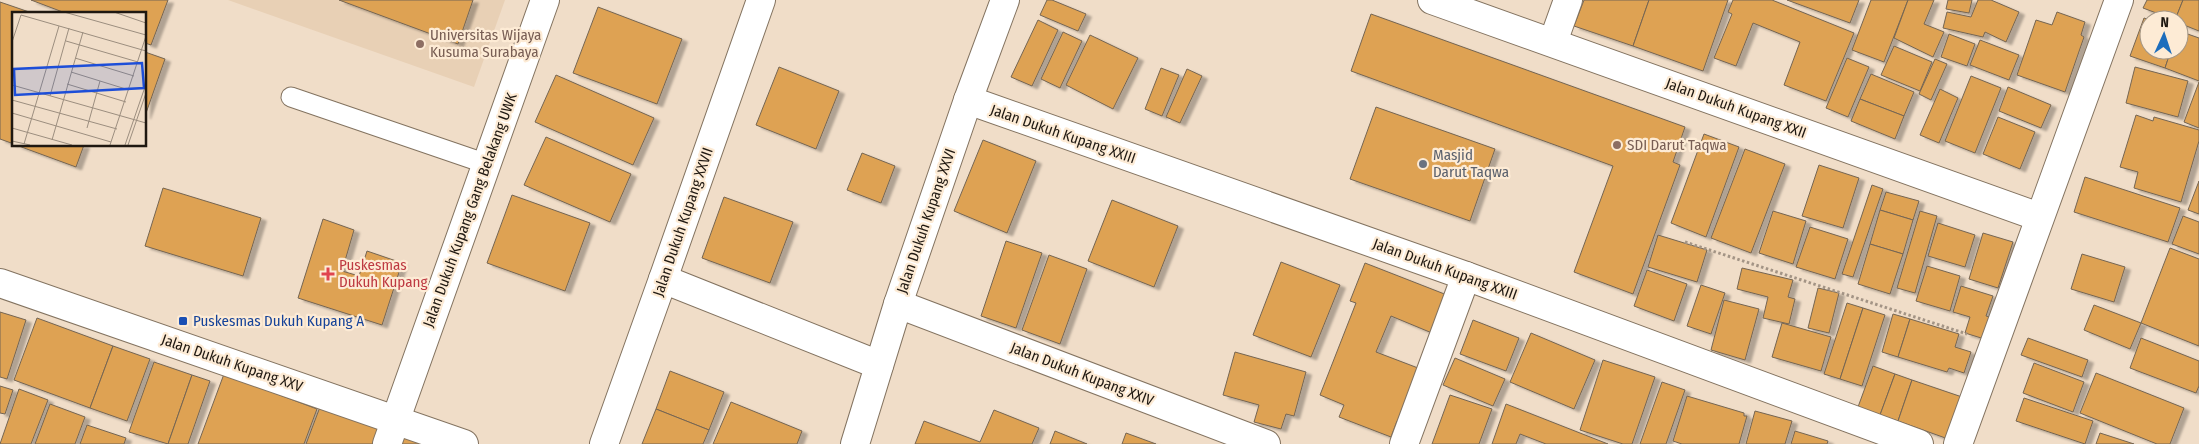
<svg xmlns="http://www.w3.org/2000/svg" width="2199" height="444" font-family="'Fira Sans Condensed',sans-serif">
<defs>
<filter id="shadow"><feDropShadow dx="5.5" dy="3" stdDeviation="1" flood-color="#0004"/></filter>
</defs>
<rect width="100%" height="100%" fill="#f0ddc8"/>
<path fill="#e8d0b5" d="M228,0H505L474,87Z"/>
<g fill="#dea252" stroke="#756552" filter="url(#shadow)">
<path d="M31,0H168L151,45L145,43V14H68Z"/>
<path d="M339,0H473L458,44Z"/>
<path d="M1047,0H1052L1086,14L1078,31L1040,15Z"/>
<path d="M1584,0H1649L1633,46L1574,26Z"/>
<path d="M1649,0H1728L1703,71L1633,46Z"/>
<path d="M1733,0H1772L1854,33L1826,101L1784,85L1800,42L1753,23L1736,66L1714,58L1732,14L1728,12Z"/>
<path d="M1787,0H1859L1850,23Z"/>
<path d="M1871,0H1908L1884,62L1852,50Z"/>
<path d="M1908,0H1934L1924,24L1944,32L1933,57L1894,38Z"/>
<path d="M1948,0H1972L1969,13L1946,9Z"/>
<path d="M1978,0H1991L2019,12L2006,42L1985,32L1983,37L1943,28L1947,12L1971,17Z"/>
<path d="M2147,0H2183L2175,20L2143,8Z"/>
<path d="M2183,0H2199V31L2179,23V20H2175Z"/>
<path d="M0,2L35,14H14V144L0,139Z"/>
<path d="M598,7L682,39L657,104L573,73Z"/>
<path d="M2057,12L2085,22L2081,35L2084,37L2065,92L2017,75L2036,20L2052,25Z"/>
<path d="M1371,14L1685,127L1673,162L1680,165L1633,294L1574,272L1613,166L1351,71Z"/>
<path d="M2144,18L2150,20L2149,50H2171L2165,68L2130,56Z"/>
<path d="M1038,20L1058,30L1032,86L1011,77Z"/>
<path d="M2179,31L2199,38V81L2165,68L2171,50H2179Z"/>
<path d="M1063,32L1082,41L1060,88L1041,79Z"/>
<path d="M1949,34L1975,44L1967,66L1941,57Z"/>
<path d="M1090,35L1138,58L1113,109L1066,85Z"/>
<path d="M1980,40L2019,55L2009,80L1970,65Z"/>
<path d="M1894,46L1932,62L1920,91L1881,75Z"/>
<path d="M145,52L165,59L145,116Z"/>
<path d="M1847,58L1869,67L1848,117L1826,108Z"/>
<path d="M1935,59L1947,64L1931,100L1919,94Z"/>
<path d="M779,67L839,91L816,149L756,125Z"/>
<path d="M2135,67L2188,81L2178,117L2126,103Z"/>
<path d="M1161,68L1179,75L1162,116L1145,109Z"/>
<path d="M1187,69L1202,76L1180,123L1166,117Z"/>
<path d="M1871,74L1914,92L1904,116L1860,99Z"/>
<path d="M556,75L654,118L633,165L535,122Z"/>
<path d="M1971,76L2001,88L1975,153L1945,141Z"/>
<path d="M2199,82V128L2184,122Z"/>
<path d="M2008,87L2051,105L2041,128L1999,111Z"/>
<path d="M1940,89L1958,98L1939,143L1920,135Z"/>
<path d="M1860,99L1904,116L1895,139L1851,121Z"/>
<path d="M1376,107L1495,149L1470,221L1350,179Z"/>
<path d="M2136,115L2153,121L2154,117L2199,130V141L2181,202L2134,188L2138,172L2120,167Z"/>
<path d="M1998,117L2035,132L2020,169L1983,154Z"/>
<path d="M1704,134L1739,147L1706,237L1671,223Z"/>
<path d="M546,137L631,174L610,222L524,185Z"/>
<path d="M983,140L1036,161L1007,233L954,211Z"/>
<path d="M16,145H84L76,167Z"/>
<path d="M1745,149L1785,164L1751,253L1711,238Z"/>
<path d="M862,153L895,166L881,203L847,190Z"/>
<path d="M1819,165L1859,178L1843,228L1802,216Z"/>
<path d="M2085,177L2180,208L2168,242L2074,212Z"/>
<path d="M2199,181V214L2188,210Z"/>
<path d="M1872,185L1883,189L1853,277L1842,274Z"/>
<path d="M163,188L261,218L243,276L145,246Z"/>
<path d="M1886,192L1919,201L1913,220L1880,210Z"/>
<path d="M512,195L590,223L565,291L487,263Z"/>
<path d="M724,197L793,222L770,283L702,258Z"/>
<path d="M1112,200L1178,226L1154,287L1088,261Z"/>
<path d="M1880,210L1913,220L1903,254L1870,244Z"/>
<path d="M1773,211L1806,221L1793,264L1759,253Z"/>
<path d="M1920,211L1937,216L1915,293L1897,288Z"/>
<path d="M2183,216L2199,222V254L2172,244Z"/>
<path d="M323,219L354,230L342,271L359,276L367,251L402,263L382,325L298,298Z"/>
<path d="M1938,223L1975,235L1965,267L1928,256Z"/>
<path d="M1810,227L1848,239L1835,279L1796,267Z"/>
<path d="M1983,233L2013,242L1998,288L1969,279Z"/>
<path d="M1658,235L1707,250L1697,282L1648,267Z"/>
<path d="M1006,241L1042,253L1016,328L981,316Z"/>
<path d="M1870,244L1903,254L1890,294L1858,284Z"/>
<path d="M2170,248L2199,259V346L2141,323Z"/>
<path d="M2082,254L2125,267L2114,302L2071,289Z"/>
<path d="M1049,255L1087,269L1060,344L1022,330Z"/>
<path d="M1281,262L1340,285L1311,357L1253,335Z"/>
<path d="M1365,263L1447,295L1432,333L1391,316L1376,352L1418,368L1409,425L1397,421L1391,437L1339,417L1344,405L1320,395L1356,303L1350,301Z"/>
<path d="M1927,266L1960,276L1950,311L1916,301Z"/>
<path d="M1742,268L1793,280L1788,297L1795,299L1789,324L1763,318L1768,297L1737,289Z"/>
<path d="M1647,270L1687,284L1674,321L1634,306Z"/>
<path d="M1701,285L1725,293L1711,334L1687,326Z"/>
<path d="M1961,286L1993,296L1986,316L1997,319L1991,341L1965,333L1970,317L1953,312Z"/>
<path d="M1818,288L1839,293L1829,333L1808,328Z"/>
<path d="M1724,300L1759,309L1745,360L1711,350Z"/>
<path d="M1847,303L1863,308L1840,379L1824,374Z"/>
<path d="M2094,305L2141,323L2130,349L2084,330Z"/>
<path d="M1863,308L1885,315L1862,386L1840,379Z"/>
<path d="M0,312L26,320L7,379L0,377Z"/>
<path d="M1893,314L1910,319L1898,357L1882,352Z"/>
<path d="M37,318L113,346L90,408L14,380Z"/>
<path d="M1910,319L1959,334L1955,347L1971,352L1964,373L1949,368L1947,372L1898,357Z"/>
<path d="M1473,320L1519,338L1506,371L1460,354Z"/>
<path d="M1782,323L1831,337L1821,371L1772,357Z"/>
<path d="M1531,333L1595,360L1574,409L1510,382Z"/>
<path d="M2028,338L2088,360L2082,377L2021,355Z"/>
<path d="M2141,338L2199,361V386L2196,393L2130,368Z"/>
<path d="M113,346L150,359L127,421L90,408Z"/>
<path d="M1235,352L1306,372L1294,416L1286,414L1281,429L1254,422L1259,405L1223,395Z"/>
<path d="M1455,358L1505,379L1493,406L1443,385Z"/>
<path d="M1603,360L1655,377L1632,444H1623L1580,430Z"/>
<path d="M154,362L192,375L168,444L129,432Z"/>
<path d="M2034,363L2084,382L2073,412L2023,393Z"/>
<path d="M1873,366L1895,374L1880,415L1858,407Z"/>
<path d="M670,371L724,392L709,430L656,409Z"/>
<path d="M2096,373L2184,408L2170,444H2157L2080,413Z"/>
<path d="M224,374L317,409L304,444H198Z"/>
<path d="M1895,374L1912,380L1898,421L1880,415Z"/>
<path d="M192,375L210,381L188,444H168Z"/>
<path d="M1912,380L1965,398L1951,440L1898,421Z"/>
<path d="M1662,382L1685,390L1666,444H1640Z"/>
<path d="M0,386L13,390L5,414L0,413Z"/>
<path d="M19,389L48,400L31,444H0Z"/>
<path d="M1450,395L1492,409L1479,444H1432Z"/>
<path d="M1687,396L1744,413V416H1747L1739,444H1682L1673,441Z"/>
<path d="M2024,398L2093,421L2085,444L2016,421Z"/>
<path d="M731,402L802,431L797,444H713Z"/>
<path d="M50,404L85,417L75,444H35Z"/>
<path d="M1506,404L1608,444H1546L1520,434L1516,444H1492Z"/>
<path d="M320,407L381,429L376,444H306Z"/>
<path d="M656,409L709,430L703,444H642Z"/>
<path d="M994,410L1039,428L1032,444H915L924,421L980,442Z"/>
<path d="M1755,411L1792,421L1785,444H1746Z"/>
<path d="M87,425L126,438L124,444H80Z"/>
<path d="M1055,431L1087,444H1050Z"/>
<path d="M1795,431L1828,441L1827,444H1791Z"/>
<path d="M1126,433L1156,444H1122Z"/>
<path d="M2100,433L2134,444H2096Z"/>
<path d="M402,436L424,444H399Z"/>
</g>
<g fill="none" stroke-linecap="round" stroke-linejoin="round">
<defs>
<path id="service" d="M291,97L487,164"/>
<g id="minor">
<path d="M1432,0L2039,217"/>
<path d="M1553,42L1568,0"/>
<path d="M968,100L1466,276L1919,444"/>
<path d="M663,279L879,365"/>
<path d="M0,283L464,444"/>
<path d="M898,304L1266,444"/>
<path d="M387,444L545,0"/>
<path d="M604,444L663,279L761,0"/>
<path d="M855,444L898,304L968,100L1005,0"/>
<path d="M1404,444L1466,276"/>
<path d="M1958,444L2119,0"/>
</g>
</defs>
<use href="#service" stroke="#837360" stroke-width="21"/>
<use href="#minor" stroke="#837360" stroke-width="30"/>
<path stroke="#a39485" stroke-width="3" stroke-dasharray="2.5 2.5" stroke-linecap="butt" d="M1685,242L1967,334"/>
<use href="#service" stroke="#fff" stroke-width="19"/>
<use href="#minor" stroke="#fff" stroke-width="28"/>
</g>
<g fill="#8d6e63" stroke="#fdebd5" stroke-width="2">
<circle cx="420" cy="44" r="5"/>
<circle cx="1617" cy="145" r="5"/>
</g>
<circle fill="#6b7280" stroke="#fdebd5" stroke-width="2" cx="1423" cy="164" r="5"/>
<path fill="#e0444e" stroke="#fdebd5" stroke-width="2" d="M325.5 266.5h5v5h5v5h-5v5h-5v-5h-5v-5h5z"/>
<rect fill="#1a4fb4" stroke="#fdebd5" stroke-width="2" x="178" y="316" width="10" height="10" rx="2.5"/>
<g text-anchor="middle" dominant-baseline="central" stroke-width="4.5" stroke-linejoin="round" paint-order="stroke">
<g font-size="15" fill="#785e54" stroke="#fdebd5" text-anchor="start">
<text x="430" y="35">Universitas Wijaya<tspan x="430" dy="17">Kusuma Surabaya</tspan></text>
<text x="1627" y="145">SDI Darut Taqwa</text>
</g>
<g font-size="15" fill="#1f1811" stroke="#fdebd5">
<text transform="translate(1736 108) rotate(20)">Jalan Dukuh Kupang XXII</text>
<text transform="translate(1063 134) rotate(19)">Jalan Dukuh Kupang XXIII</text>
<text transform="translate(470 210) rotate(-70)">Jalan Dukuh Kupang Gang Belakang UWK</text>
<text transform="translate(926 221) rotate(-71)">Jalan Dukuh Kupang XXVI</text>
<text transform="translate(683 222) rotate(-71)">Jalan Dukuh Kupang XXVII</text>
<text transform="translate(1445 269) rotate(20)">Jalan Dukuh Kupang XXIII</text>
<text transform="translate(232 363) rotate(19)">Jalan Dukuh Kupang XXV</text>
<text transform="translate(1082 374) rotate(21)">Jalan Dukuh Kupang XXIV</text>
</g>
<g font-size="15" fill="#5b616d" stroke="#fdebd5" text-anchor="start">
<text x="1433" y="155">Masjid<tspan x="1433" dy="17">Darut Taqwa</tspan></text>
</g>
<g font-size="15" fill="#be3a42" stroke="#fdebd5" text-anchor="start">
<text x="339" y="265">Puskesmas<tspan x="339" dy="17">Dukuh Kupang</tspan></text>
</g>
<g font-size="15" fill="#164399" stroke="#fdebd5" text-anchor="start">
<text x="193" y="321">Puskesmas Dukuh Kupang A</text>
</g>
</g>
<g transform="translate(12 12)">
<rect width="134" height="134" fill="#f0ddc8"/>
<path fill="none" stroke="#9c8e7f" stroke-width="1" d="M52,0L134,23M102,0L134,11M54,29L126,50M0,30L9,3L134,39M63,46L122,64M59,60L117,78M55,72L114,90M0,73L134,111M38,84L57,16M0,88L105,117M0,101L99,130M0,116L60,133M75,116L88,69M40,128L71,20M0,129L18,133M12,132L47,14M98,133L134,24M113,133L134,72M116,133L134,81"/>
<path fill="#1d4ed8" fill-opacity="0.15" stroke="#1d4ed8" stroke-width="2.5" d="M130,51L132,76L3,83L2,57Z"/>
<rect width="134" height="134" fill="none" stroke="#1f1811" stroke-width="2.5"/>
</g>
<g transform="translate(2164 35) rotate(3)"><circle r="24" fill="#fdebd5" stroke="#a49787"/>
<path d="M0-4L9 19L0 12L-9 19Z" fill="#1c6dbc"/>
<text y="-8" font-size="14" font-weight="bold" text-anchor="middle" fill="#1f1811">N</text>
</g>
</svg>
